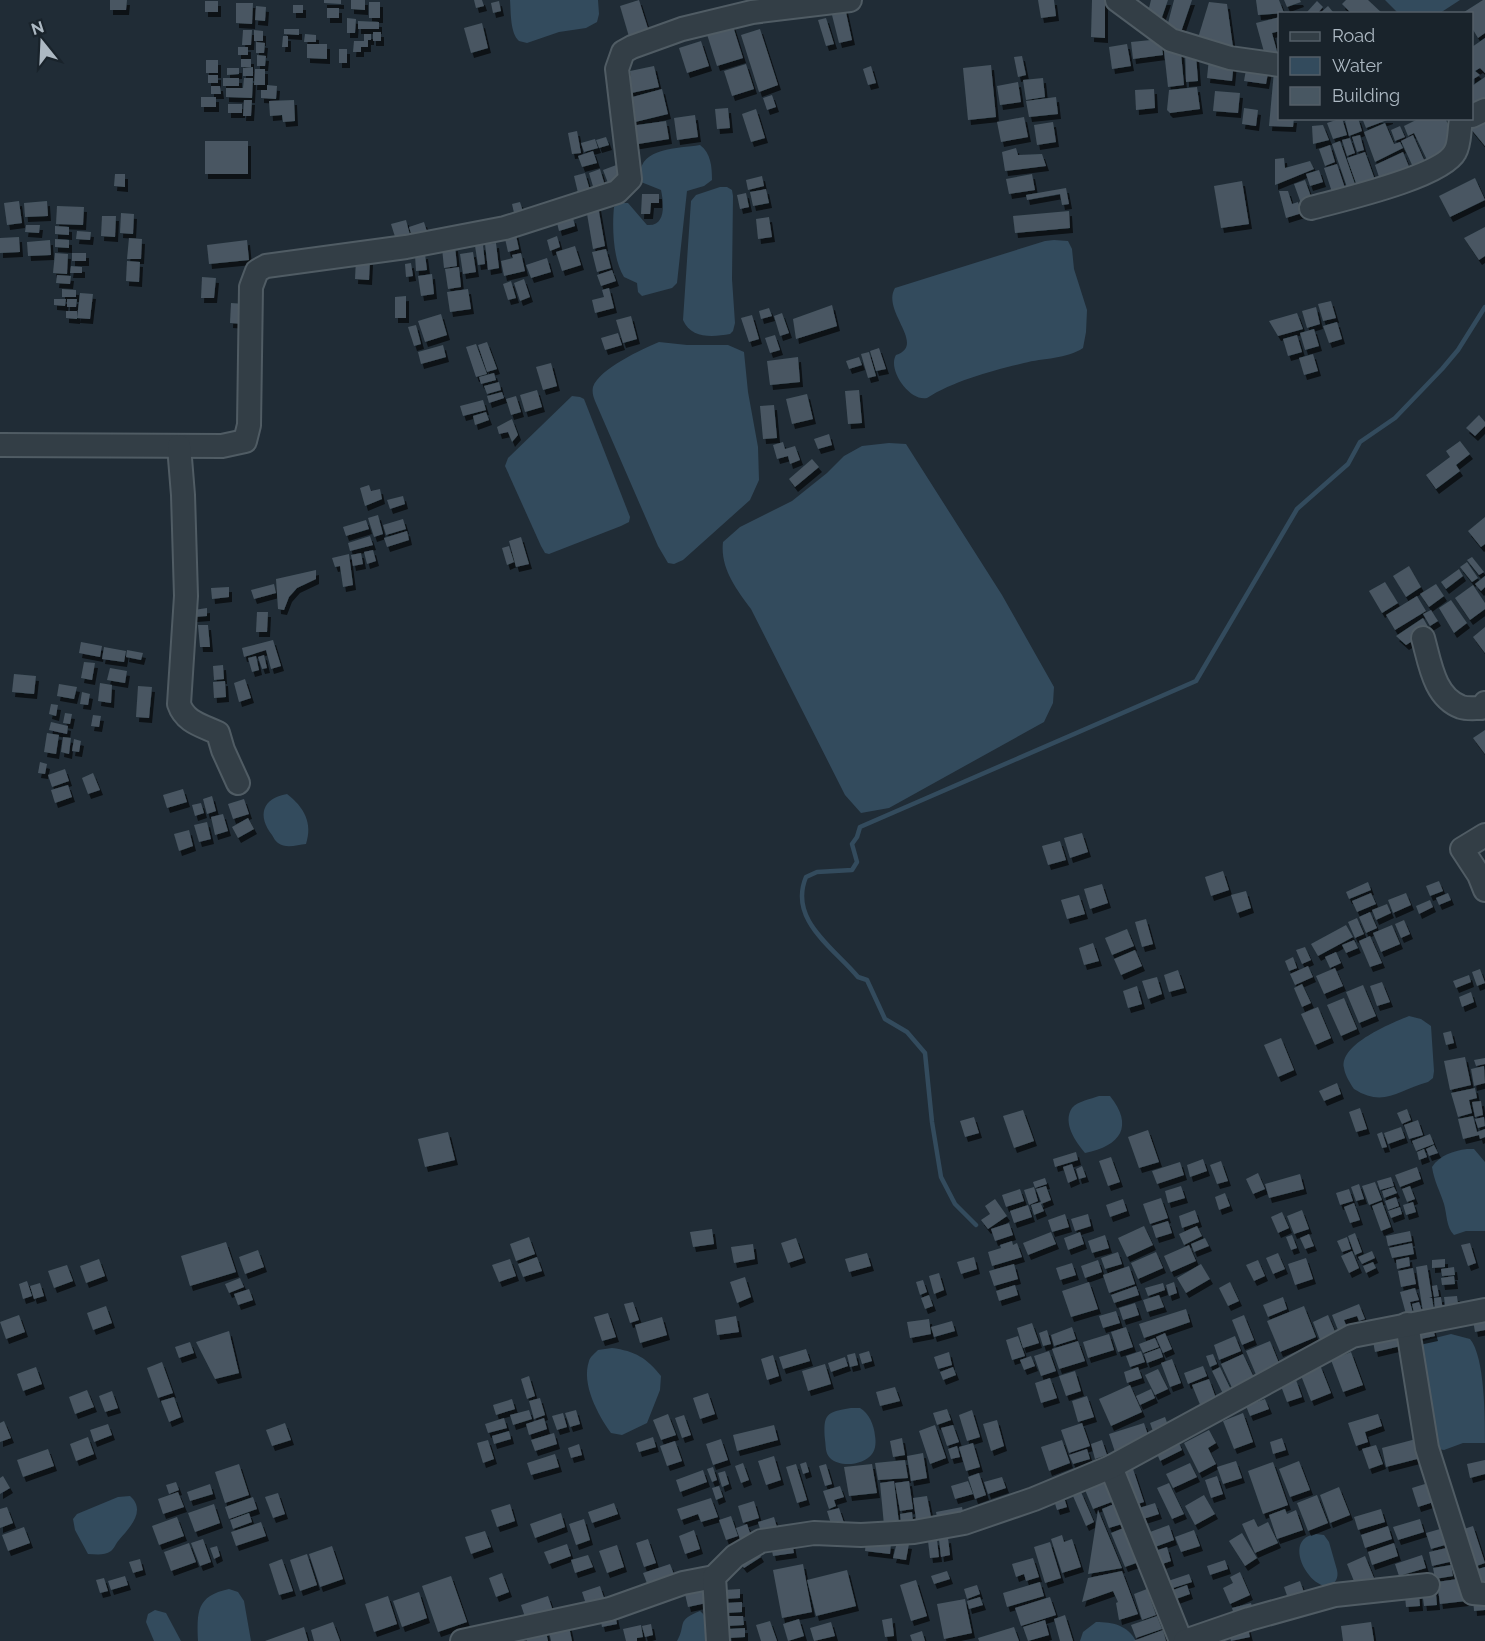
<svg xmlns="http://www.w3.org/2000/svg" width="1485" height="1641" font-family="Raleway,sans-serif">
<defs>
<filter id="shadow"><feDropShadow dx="3" dy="5" stdDeviation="0" flood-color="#0009"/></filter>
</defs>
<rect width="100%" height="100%" fill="#202c36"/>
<g fill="#334b5d">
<path d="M510,0H598L599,14L597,22L586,28L559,32L527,43L519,41C510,33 511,12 510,0Z"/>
<path d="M1385,0H1460L1440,13H1398Z"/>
<path d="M700,145C711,153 712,167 712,180L704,186L687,191L677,283L672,288L642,296L638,292L637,283L624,277C613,260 612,227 614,207L620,203H628L647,225C666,227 664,204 661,190L641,182C634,147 676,149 700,145Z"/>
<path d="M720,187H727L732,190L733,196L732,279L735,323L733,331L730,334C713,337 691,339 683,320L691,201L696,195Z"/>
<path d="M1054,240L1068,241L1072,249L1074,269L1087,310L1086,332L1083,348C1067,359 1043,358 1024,363C994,370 953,381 927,398C910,402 887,370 896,355C927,345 881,311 895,288L1045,241Z"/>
<path d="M659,342L687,345H728L744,352L748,392L758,447L759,480L750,500L683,560L674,564L668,563L658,546L595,401C593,396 592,392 593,387C599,369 642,349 659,342Z"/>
<path d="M572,396L580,397L584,399L630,517L629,522L621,526L549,554L545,553L541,546L505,466L508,458Z"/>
<path d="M889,443L906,444L1002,595L1054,687L1053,703L1044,722L889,808L861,813L845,795L751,609C736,589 720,568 723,542L740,527L792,501L827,473L844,456L862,446Z"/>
<path d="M287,794C304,807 313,823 306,844C297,845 286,849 278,843C275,841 274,838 272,835C257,816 262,798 287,794Z"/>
<path d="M1409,1016L1421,1019L1431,1026L1434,1071L1433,1078L1428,1082C1398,1090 1384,1108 1354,1089C1350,1083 1345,1075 1344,1068C1339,1044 1392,1023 1409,1016Z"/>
<path d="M1099,1096H1110C1134,1126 1121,1146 1085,1153C1076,1142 1062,1123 1072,1108C1078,1101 1091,1099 1099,1096Z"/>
<path d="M1467,1149H1474L1485,1162V1231H1466L1454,1235C1446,1227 1447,1214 1444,1204C1440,1191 1434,1181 1432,1167C1440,1155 1453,1151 1467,1149Z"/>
<path d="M1451,1334L1470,1339C1485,1357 1485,1418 1485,1443H1463L1444,1450L1438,1449L1419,1342Z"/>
<path d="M612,1348C635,1351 647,1358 661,1376L660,1390L647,1423L622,1435L611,1433C598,1415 581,1384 589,1361C590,1357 595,1353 598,1350Z"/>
<path d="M851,1408H860C869,1413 874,1425 875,1436C876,1441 876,1449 872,1454C864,1465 840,1468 830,1458C825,1453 826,1446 825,1440C823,1414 826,1412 851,1408Z"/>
<path d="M130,1496C147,1511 129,1528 119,1540C116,1543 114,1549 111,1551C104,1556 95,1554 88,1554L75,1530L73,1519L77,1514L118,1497Z"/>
<path d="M1316,1534L1324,1535L1329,1542L1337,1570C1339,1579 1335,1582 1329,1588C1321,1585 1314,1582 1309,1575C1297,1560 1293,1537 1316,1534Z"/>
<path d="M229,1589L238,1592L244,1601L251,1641H198C197,1612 196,1596 229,1589Z"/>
<path d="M155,1610L166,1613L181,1641H154L146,1622L148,1614Z"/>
<path d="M700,1611C710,1619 708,1629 708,1641H677C687,1624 675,1621 700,1611Z"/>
<path d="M1096,1622C1113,1622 1127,1625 1136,1641H1080L1083,1632Z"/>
</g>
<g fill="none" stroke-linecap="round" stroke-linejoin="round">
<path stroke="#334b5d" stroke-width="4.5" d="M976,1225L955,1204L941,1177L932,1122L925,1053L907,1032L885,1019L867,980L858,977C834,948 788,920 806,877L817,872L852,870L857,862L852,844L857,837L860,827L1196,681L1297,509L1348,464L1360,442L1395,418L1442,369L1458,350L1485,307"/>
</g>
<g fill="#485762" filter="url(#shadow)">
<path d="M110,0H127L126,10H110Z"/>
<path d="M324,0H341V4L324,3Z"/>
<path d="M351,0H365V10L351,9Z"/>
<path d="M474,0H482L484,6L476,8Z"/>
<path d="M639,0L650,35L630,40L620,6Z"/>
<path d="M1038,0H1054L1056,16L1041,18Z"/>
<path d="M1092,0H1105V38L1091,37Z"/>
<path d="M1151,0H1168L1161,20L1148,12Z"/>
<path d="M1174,0H1192L1181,32L1168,23Z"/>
<path d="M1256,0H1279L1284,13L1258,15Z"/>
<path d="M1284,0H1300L1301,2L1287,7Z"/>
<path d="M1346,0H1368L1383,14H1352L1342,4Z"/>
<path d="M1483,0H1485V33L1478,38L1472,28V14H1461Z"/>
<rect x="205" y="1" width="13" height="11"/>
<path d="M499,1L501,11L493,13L491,3Z"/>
<path d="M1317,1L1323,7L1317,14H1309L1307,12Z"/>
<rect x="369" y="2" width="11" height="16"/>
<path d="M1209,2L1227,4L1233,47L1198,38Z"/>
<path d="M236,3H253L252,24L236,23Z"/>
<rect x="293" y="5" width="10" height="8"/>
<path d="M256,6L266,7L265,21L255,20Z"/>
<path d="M1328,6L1333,12L1332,14H1319Z"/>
<rect x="327" y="8" width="12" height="10"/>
<path d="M845,8L852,40L839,43L831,11Z"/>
<path d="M1280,17V31L1272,33L1278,55L1266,59L1256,23Z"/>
<path d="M347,18L356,19L355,33H347Z"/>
<path d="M826,18L834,44L826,46L818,20Z"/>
<path d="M731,20L743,58L717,66L705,28Z"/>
<path d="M358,21L379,22V29H358Z"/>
<path d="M482,23L488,48L471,53L464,28Z"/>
<path d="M284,29H299V35L284,34Z"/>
<path d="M760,29L778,85L759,92L741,35Z"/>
<path d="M243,30H252L251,45H242Z"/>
<path d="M254,30L263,31V41H254Z"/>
<rect x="373" y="32" width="8" height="9"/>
<path d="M305,34L316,35V42H304Z"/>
<path d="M364,34H371V40H368V47H361V52H353L354,41H364Z"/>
<path d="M283,36H288V47H282Z"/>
<path d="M1485,38V73L1480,68L1475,71L1480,75L1472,80V47Z"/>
<path d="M1161,39L1163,55L1133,59L1131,42Z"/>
<path d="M701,41L709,66L687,73L679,48Z"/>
<path d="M256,42L265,43L264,53H256Z"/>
<path d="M1163,42L1181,53L1184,85L1168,87Z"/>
<path d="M307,44H327V59L307,58Z"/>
<path d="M1127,44L1131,66L1112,69L1109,47Z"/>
<rect x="238" y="47" width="10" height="8"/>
<rect x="339" y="49" width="8" height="14"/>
<path d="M1185,50L1196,55L1198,81L1186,82Z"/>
<path d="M257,55L266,56L265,66H257Z"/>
<path d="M1022,56L1026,75L1018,77L1014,57Z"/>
<path d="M1209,58L1234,61L1232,81L1207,78Z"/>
<rect x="241" y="59" width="10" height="8"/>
<rect x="206" y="60" width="12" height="13"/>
<path d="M746,64L754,89L732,96L724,71Z"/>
<path d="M1247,64L1269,68L1266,84L1244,81Z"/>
<path d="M991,65L996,117L968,120L963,68Z"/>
<path d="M654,66L659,87L627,94L624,79L631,77L630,71Z"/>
<path d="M871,66L876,83L868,85L863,69Z"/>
<path d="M253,67V76H243V68Z"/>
<path d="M227,68H239V74L227,75Z"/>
<path d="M255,69H265V85H254Z"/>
<path d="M1274,71H1280V118H1294L1293,127L1269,126Z"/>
<rect x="208" y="75" width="10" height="8"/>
<path d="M1485,77V98L1473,106L1472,103V86Z"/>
<rect x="223" y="78" width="16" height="8"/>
<path d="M244,78H253L252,98L226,97V88H243Z"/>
<path d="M1043,78L1045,97L1026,100L1023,80Z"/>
<path d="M1018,82L1021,102L1000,105L997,86Z"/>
<path d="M267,85L277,86L276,99L261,98V90H267Z"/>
<path d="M211,86H220L221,94H211Z"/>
<path d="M1197,87L1200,109L1170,113L1167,110L1169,90Z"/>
<path d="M662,89L668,114L631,123L625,99Z"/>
<path d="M1154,89L1155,108L1136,110L1135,90Z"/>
<path d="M1215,91L1240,93L1238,113L1213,111Z"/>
<path d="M772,95L776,107L767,110L763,98Z"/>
<rect x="201" y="97" width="15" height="10"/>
<path d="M1056,97L1058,114L1029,117L1026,101Z"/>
<path d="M244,100H252L251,116H243Z"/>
<path d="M294,100L295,121L283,122L282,115L270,116L269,101Z"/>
<rect x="228" y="104" width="14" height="9"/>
<path d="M728,108L730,128L717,129L715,109Z"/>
<path d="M1244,108L1258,110L1256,126L1242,124Z"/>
<path d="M756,109L765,138L751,142L742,114Z"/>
<path d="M695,115L698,137L677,140L674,118Z"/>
<path d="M1024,117L1028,137L1001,142L997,122Z"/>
<path d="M1485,117V146L1466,123Z"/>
<path d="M1342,118L1347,135L1333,139L1327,123Z"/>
<path d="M1351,118H1358L1362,131L1349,136L1345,121Z"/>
<path d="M1362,118H1390V119L1366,128Z"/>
<path d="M1420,118H1445L1456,140L1429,164L1414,133L1408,136L1404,126Z"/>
<path d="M666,121L669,139L632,145L630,126Z"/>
<path d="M1053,122L1056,142L1037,145L1034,125Z"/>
<path d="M1385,123L1394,144L1400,142L1403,148L1375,162L1364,132Z"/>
<path d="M1323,125L1329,140L1313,144L1312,126Z"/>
<path d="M1400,126L1405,137L1395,141L1391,130Z"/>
<path d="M577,131L581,153L572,154L568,133Z"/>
<path d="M1360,135L1364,150L1357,152L1352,137Z"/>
<path d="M1413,135L1425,162L1413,167L1401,141Z"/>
<path d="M606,137L609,145L599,148L596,140Z"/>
<path d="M1350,138L1355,153L1347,156L1342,140Z"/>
<path d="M595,139L598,148L584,152L581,143Z"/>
<rect x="205" y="141" width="43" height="33"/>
<path d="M1340,141L1356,187L1348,190L1332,144Z"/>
<path d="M1330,145L1335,162L1325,166L1319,149Z"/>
<path d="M1016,148L1018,155L1042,154L1046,166L1005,171L1002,152Z"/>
<path d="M593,151L597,163L582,167L578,156Z"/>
<path d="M1365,152L1375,180L1357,186L1347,158Z"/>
<path d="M1403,152L1410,169L1380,180L1375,165Z"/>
<path d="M1284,158L1285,168L1310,161L1314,169L1275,185V159Z"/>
<path d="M619,164L624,177L608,183L603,170Z"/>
<path d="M1337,164L1346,191L1333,195L1324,168Z"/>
<path d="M600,169L606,189L595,193L589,173Z"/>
<path d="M1319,170L1323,182L1310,186L1306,174Z"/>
<path d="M585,173L591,194L579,197L574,176Z"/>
<path d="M115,174H125V187L114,186Z"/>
<path d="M1032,174L1035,190L1009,194L1006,179Z"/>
<path d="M762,176L764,186L748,190L746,180Z"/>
<path d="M1475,178L1485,200L1450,217L1439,196Z"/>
<path d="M1305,180L1314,205L1303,209L1294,184Z"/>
<path d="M1242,181L1249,224L1221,228L1214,186Z"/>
<path d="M1066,188L1069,204L1062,205L1060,194L1027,200L1026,195Z"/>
<path d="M766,189L769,203L753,206L750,192Z"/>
<path d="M1279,191H1288L1292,204L1298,202L1302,213L1286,218Z"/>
<path d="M746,193L749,207L740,209L737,195Z"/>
<path d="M642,194H659V203H651L650,214H641Z"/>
<path d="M19,201L22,223L7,225L4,203Z"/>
<path d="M47,201L48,216L25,217L24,203Z"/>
<path d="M520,202L524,215L515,217L512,204Z"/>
<path d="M57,206L84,207L83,225L56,224Z"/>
<path d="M598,206L605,246L593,249L586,208Z"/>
<path d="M1069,211L1070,228L1015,233L1013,216Z"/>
<path d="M121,213L134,214L133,234L120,233Z"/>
<path d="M102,216H116L115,237L101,236Z"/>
<path d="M769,217L772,237L758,239L756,219Z"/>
<path d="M573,218L575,226L559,231L557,223Z"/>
<path d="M406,220L411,239L397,243L391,224Z"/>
<path d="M424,222L429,238L414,243L409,227Z"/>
<path d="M26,225H40L39,233L25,232Z"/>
<path d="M55,226L69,227V235L55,234Z"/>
<path d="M1485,227V256L1479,260L1464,238Z"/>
<path d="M77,231L91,232L90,240L76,239Z"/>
<path d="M515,231L519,249L508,252L504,234Z"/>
<path d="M557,236L560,247L550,251L547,240Z"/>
<path d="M19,237L20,252L0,253V238Z"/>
<path d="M129,238L142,239L141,259H127Z"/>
<path d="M55,239L69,240V248L55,247Z"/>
<path d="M50,240L51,255L28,256L27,242Z"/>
<path d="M247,240L249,260L209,264L207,245Z"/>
<path d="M496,243L499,268L488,270L485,244Z"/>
<path d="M483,245L485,264L478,265L475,246Z"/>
<path d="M455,246L457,266L444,268L442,248Z"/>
<path d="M575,246L581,265L562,271L556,252Z"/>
<path d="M606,249L611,268L597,272L592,252Z"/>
<path d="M473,252L476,272L463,274L460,254Z"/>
<path d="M55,253L68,254L67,274L53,273Z"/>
<rect x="72" y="253" width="14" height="8"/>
<path d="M521,253L525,271L504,276L501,261L513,258L512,255Z"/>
<path d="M425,254L427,270L416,271L415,255Z"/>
<path d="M547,258L551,272L531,278L526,265Z"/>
<path d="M356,259L370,260L369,280L355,279Z"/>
<path d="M127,261L140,262L139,282L126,281Z"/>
<path d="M411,263L413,276L406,277L405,264Z"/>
<path d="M71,266L82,267V273H70Z"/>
<path d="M459,267L461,287L448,289L445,269Z"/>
<path d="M612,270L616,281L601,286L597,275Z"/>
<path d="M432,274L434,294L421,296L418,276Z"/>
<path d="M57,275L71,276L70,284L56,283Z"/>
<path d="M202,277L216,278L214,298H201Z"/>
<path d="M524,279L530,297L520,301L514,283Z"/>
<path d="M511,281L516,298L508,300L503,284Z"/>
<path d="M609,288L614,308L595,313L592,300L604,297L602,290Z"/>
<path d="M62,289L76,290V297H62Z"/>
<path d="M468,289L471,309L450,312L447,292Z"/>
<path d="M80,293L93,294L90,319L77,318Z"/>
<path d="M406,296V318H395V297Z"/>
<path d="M54,299H66L65,306L54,305Z"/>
<path d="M67,299H77L76,307H67Z"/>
<path d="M1331,301L1336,318L1323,321L1318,304Z"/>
<path d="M231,303L245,304L244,324L230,323Z"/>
<path d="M832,305L837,326L796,339L793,319Z"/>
<path d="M1316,307L1320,324L1307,328L1302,311Z"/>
<path d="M769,308L772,316L761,319L759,311Z"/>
<path d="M66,311H77V319L66,318Z"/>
<path d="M782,313L789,333L780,336L774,316Z"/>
<path d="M1297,313L1303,329L1278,336L1269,321Z"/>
<path d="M441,314L447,335L425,342L418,321Z"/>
<path d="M752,315L759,339L749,342L741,318Z"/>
<path d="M631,316L637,339L623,343L616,320Z"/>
<path d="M1337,322L1342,339L1329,343L1323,326Z"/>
<path d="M416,325L421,344L414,346L408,327Z"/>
<path d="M1314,329L1319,346L1305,350L1300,333Z"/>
<path d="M618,333L622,345L605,350L601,338Z"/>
<path d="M775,335L780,350L770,353L765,338Z"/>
<path d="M1297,335L1302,352L1288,356L1283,339Z"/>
<path d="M487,342L497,369L487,372L478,345Z"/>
<path d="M476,344L487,374L476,377L466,347Z"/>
<path d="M443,345L446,357L421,364L418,352Z"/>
<path d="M879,348L886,369L876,371L870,351Z"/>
<path d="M869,352L876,376L868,378L861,354Z"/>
<path d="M1313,354L1318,371L1304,375L1299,358Z"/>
<path d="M798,357L800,382L770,385L767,361Z"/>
<path d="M859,357L862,365L849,369L846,361Z"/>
<path d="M551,363L557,386L543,390L536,367Z"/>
<path d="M494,373L496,380L481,384L479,377Z"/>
<path d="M499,382L501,390L487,394L484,386Z"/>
<path d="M537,390L542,407L525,412L520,395Z"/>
<path d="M859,390L862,423L848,424L845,391Z"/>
<path d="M502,392L504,398L489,403L487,396Z"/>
<path d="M807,394L813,419L792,424L786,399Z"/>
<path d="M516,396L521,412L511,415L506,399Z"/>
<path d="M483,400L486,410L463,416L460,406Z"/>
<path d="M774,405L777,438L763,439L760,406Z"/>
<path d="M486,412L489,420L475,425L473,416Z"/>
<path d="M1479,415L1485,422V426L1475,436L1466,428Z"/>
<path d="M512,419L518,435L512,442L508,432L499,434L497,427Z"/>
<path d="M829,434L832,445L818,449L814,439Z"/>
<path d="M1460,441L1470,454L1456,465L1460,471L1436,489L1426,475L1450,457L1446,451Z"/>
<path d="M783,442L785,449L795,446L800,460L790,464L788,456L777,459L773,445Z"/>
<path d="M812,459L819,467L795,487L789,479Z"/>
<path d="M369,485L371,491L380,489L382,499L365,506L360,488Z"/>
<path d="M403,496L405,504L390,509L387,500Z"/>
<path d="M378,515L383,534L374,537L368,518Z"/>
<path d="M1485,517V544L1481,547L1468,531Z"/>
<path d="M403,519L406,529L386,535L383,525Z"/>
<path d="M366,520L369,529L346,536L343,527Z"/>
<path d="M407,531L409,540L387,547L384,538Z"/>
<path d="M370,536L373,545L350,551L348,543Z"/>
<path d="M521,537L529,564L516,567L509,541Z"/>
<path d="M509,546L514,562L507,565L502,548Z"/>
<path d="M373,550L376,561L367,564L364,552Z"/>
<path d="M361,553L363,564L353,566L351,555Z"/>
<path d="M349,554L353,585L343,587L340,566L335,567L332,558Z"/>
<path d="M1472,557L1484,572L1479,575L1467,560Z"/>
<path d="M1467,562L1478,578L1472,582L1460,567Z"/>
<path d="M1409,566L1421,587L1406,597L1393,576Z"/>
<path d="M1459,569L1463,576L1446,589L1441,582Z"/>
<path d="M316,570V579L297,588L289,597L284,610L278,609L276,579Z"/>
<path d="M1485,576V587L1481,591L1475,584Z"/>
<path d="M1385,582L1398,603L1382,613L1369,591Z"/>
<path d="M274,584L276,593L254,599L251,590Z"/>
<path d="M1436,584L1444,596L1429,607L1420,594Z"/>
<path d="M1473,585L1485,603V609L1470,620L1455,598Z"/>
<path d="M229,587V597L212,599L211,588Z"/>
<path d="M1417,596L1426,611L1395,630L1386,615Z"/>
<path d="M1451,600L1467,623L1454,633L1439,608Z"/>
<path d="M207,608V616L194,617V610Z"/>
<path d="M1431,610L1438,621L1430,626L1423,614Z"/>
<path d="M257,612H268L267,632H256Z"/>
<path d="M1423,618L1430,630L1406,645L1396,636Z"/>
<path d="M198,625H208L210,647H200Z"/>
<path d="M1485,627V653L1473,637Z"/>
<path d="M273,640L281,666L271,669L266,650L244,657L242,648Z"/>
<path d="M81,642L102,646L100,657L79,653Z"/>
<path d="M104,647L126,651L124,662L102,659Z"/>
<path d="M127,650L143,653L141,660L126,657Z"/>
<path d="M264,655L267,668L262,669L258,657Z"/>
<path d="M256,656L259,670L252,672L248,658Z"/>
<path d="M84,662L95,663L92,680L81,678Z"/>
<path d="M223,665L224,679L214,680L213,666Z"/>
<path d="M110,668L127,671L125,683L107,680Z"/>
<path d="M14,674L36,676L34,694L12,692Z"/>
<path d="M245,679L251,698L239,702L234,683Z"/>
<path d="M225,681L226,697L214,698L213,682Z"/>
<path d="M100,683L112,685L111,703L98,701Z"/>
<path d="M59,684L77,687L74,699L57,696Z"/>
<path d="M138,686L152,687L149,718L136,717Z"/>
<path d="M82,692L90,694L88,705L80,704Z"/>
<path d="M51,704L58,705L56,716L49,714Z"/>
<path d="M65,713L72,714L70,724L63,723Z"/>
<path d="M93,715L101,716L99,727L91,726Z"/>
<path d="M51,722L68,726L67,734L49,730Z"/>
<path d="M1485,730V754L1473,738Z"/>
<path d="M47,733L59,735L56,754L44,752Z"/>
<path d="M63,737L71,738L69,754L61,752Z"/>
<path d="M74,739L81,741L79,752L72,751Z"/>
<path d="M40,762L47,764L45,774L38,773Z"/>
<path d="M65,769L69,781L52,787L48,775Z"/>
<path d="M93,773L100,790L88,794L82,778Z"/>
<path d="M68,785L72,797L55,803L51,790Z"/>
<path d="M183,789L187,802L167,808L163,795Z"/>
<path d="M212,796L216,811L207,814L203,799Z"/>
<path d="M244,799L249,814L233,819L228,804Z"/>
<path d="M201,803L204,813L195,816L192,805Z"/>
<path d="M223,814L228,831L215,835L211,817Z"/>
<path d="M248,818L254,829L238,838L232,827Z"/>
<path d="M207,822L211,839L199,842L194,825Z"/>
<path d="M189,830L193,846L179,851L174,834Z"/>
<path d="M1082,833L1088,852L1070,858L1064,838Z"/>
<path d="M1060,841L1066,860L1048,865L1042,846Z"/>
<path d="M1223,871L1229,890L1211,896L1205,877Z"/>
<path d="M1439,881L1443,891L1430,896L1426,886Z"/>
<path d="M1368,882L1371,890L1349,899L1346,892Z"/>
<path d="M1102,884L1108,903L1090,909L1084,889Z"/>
<path d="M1246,891L1251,908L1237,913L1231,895Z"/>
<path d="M1371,893L1376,904L1357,912L1352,901Z"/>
<path d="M1406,893L1411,905L1393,913L1388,900Z"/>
<path d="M1448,893L1451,900L1439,905L1436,898Z"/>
<path d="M1079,895L1085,914L1067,919L1061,900Z"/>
<path d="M1430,900L1433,907L1419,914L1416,906Z"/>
<path d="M1387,904L1391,913L1376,920L1372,910Z"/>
<path d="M1370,912L1377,928L1366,933L1359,917Z"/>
<path d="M1357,918L1364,934L1355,938L1348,922Z"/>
<path d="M1146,919L1153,944L1142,947L1135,922Z"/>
<path d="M1404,920L1410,934L1401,938L1395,924Z"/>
<path d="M1346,925L1353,937L1318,956L1311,944Z"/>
<path d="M1392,925L1400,944L1381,952L1373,933Z"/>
<path d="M1127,929L1134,946L1112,955L1105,938Z"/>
<path d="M1370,936L1382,963L1370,967L1359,941Z"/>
<path d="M1354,940L1358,948L1346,953L1342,945Z"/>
<path d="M1093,943L1099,961L1084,965L1079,948Z"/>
<path d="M1305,947L1311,960L1302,964L1296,950Z"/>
<path d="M1135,950L1142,966L1121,975L1114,959Z"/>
<path d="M1336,952L1341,963L1330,968L1325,957Z"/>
<path d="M1293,957L1297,968L1289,971L1285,961Z"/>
<path d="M1308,966L1313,977L1295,985L1290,974Z"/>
<path d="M1335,968L1343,986L1324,994L1316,976Z"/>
<path d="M1480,969L1485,983L1477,986L1472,972Z"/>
<path d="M1178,970L1184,988L1169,992L1164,975Z"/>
<path d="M1469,975L1471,982L1456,988L1453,981Z"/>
<path d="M1157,977L1162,994L1148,999L1142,981Z"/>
<path d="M1382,982L1390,1002L1377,1006L1370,986Z"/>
<path d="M1302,984L1311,1003L1302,1007L1294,988Z"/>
<path d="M1363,985L1376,1016L1359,1023L1346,992Z"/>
<path d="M1137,986L1142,1004L1128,1008L1123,991Z"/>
<path d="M1471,992L1474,1002L1462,1007L1459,997Z"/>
<path d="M1344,998L1357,1029L1341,1036L1327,1005Z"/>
<path d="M1318,1007L1331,1038L1315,1045L1301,1014Z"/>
<path d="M1451,1031L1454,1043L1446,1045L1443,1033Z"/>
<path d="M1281,1038L1294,1070L1278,1077L1264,1045Z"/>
<path d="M1465,1057L1471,1085L1450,1090L1444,1061Z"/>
<path d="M1485,1058V1064L1476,1066L1474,1060Z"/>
<path d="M1484,1066L1485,1083L1474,1086L1471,1069Z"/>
<path d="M1337,1083L1341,1094L1324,1101L1319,1091Z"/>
<path d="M1475,1088L1477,1098L1469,1100L1472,1113L1458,1117L1451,1093Z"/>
<path d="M1481,1101L1483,1115L1475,1117L1472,1102Z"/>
<path d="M1360,1108L1367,1129L1356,1132L1349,1112Z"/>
<path d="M1407,1109L1411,1120L1402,1124L1397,1113Z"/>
<path d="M1023,1110L1034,1141L1014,1148L1003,1116Z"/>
<path d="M1473,1116L1477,1132L1485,1129V1137L1480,1139L1479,1135L1463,1139L1458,1119Z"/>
<path d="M974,1117L979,1133L965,1137L960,1121Z"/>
<path d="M1484,1117L1485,1126L1478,1128L1475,1119Z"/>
<path d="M1418,1120L1423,1135L1409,1139L1404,1125Z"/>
<path d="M1401,1127L1405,1138L1388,1144L1384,1133Z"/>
<path d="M1148,1130L1159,1162L1139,1168L1128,1137Z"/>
<path d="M448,1132L455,1160L425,1167L418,1139Z"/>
<path d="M1382,1132L1387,1147L1382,1148L1377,1134Z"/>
<path d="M1430,1134L1434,1144L1416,1151L1412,1141Z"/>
<path d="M1434,1145L1438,1153L1429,1156L1426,1149Z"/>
<path d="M1424,1149L1427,1157L1419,1160L1417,1152Z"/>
<path d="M1076,1152L1078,1160L1055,1167L1053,1159Z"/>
<path d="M1111,1157L1120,1182L1108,1186L1099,1161Z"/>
<path d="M1203,1159L1207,1171L1190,1177L1187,1165Z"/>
<path d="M1221,1161L1228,1181L1217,1184L1210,1165Z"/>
<path d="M1180,1162L1184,1175L1157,1184L1152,1171Z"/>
<path d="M1072,1164L1077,1179L1068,1183L1063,1167Z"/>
<path d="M1082,1166L1086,1177L1079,1179L1076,1169Z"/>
<path d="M1417,1167L1421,1179L1400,1187L1395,1175Z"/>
<path d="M1258,1173L1265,1189L1253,1194L1246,1179Z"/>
<path d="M1300,1174L1304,1189L1269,1198L1265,1184Z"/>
<path d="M1391,1177L1394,1186L1380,1190L1377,1181Z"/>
<path d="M1045,1178L1047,1184L1035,1188L1033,1182Z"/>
<path d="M1375,1182L1382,1200L1369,1205L1362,1186Z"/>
<path d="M1359,1184L1364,1199L1356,1201L1351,1187Z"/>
<path d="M1046,1186L1051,1200L1041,1204L1044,1211L1034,1215L1031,1205L1041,1202L1036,1189Z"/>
<path d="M1181,1186L1185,1198L1168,1203L1165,1191Z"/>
<path d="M1410,1186L1415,1199L1407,1202L1402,1189Z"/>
<path d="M1034,1187L1038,1201L1029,1205L1024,1190Z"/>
<path d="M1394,1187L1397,1193L1384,1198L1382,1191Z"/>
<path d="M1020,1189L1024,1201L1006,1207L1002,1195Z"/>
<path d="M1349,1189L1353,1201L1340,1205L1336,1193Z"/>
<path d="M1225,1193L1230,1206L1219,1210L1215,1197Z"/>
<path d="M1396,1197L1399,1206L1388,1210L1385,1201Z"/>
<path d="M1161,1198L1168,1218L1150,1224L1143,1204Z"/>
<path d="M995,1199L1007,1216L988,1229L981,1220L990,1214L985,1206Z"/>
<path d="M1123,1199L1127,1211L1110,1217L1106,1205Z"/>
<path d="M1382,1202L1391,1227L1381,1231L1372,1206Z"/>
<path d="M1413,1202L1416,1212L1406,1215L1403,1205Z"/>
<path d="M1354,1203L1360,1220L1350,1223L1344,1207Z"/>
<path d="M1028,1205L1032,1217L1014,1223L1010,1211Z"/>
<path d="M1400,1207L1402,1214L1391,1218L1388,1211Z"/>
<path d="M1195,1210L1199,1222L1182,1228L1179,1216Z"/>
<path d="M1302,1210L1309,1229L1294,1234L1287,1216Z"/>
<path d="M1282,1212L1289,1228L1278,1233L1271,1217Z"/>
<path d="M1065,1214L1069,1227L1052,1232L1048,1220Z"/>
<path d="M1088,1214L1091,1226L1075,1231L1071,1219Z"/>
<path d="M1168,1221L1172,1233L1156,1238L1152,1226Z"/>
<path d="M1009,1223L1013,1235L995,1241L991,1229Z"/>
<path d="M1144,1226L1153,1245L1127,1257L1118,1238Z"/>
<path d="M1197,1226L1202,1236L1184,1245L1179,1234Z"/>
<path d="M712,1229L714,1244L693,1247L690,1232Z"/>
<path d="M1410,1231L1412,1241L1388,1246L1386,1236Z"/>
<path d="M1051,1232L1056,1244L1028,1255L1023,1243Z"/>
<path d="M1080,1232L1084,1244L1068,1250L1064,1238Z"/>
<path d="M1355,1233L1362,1252L1355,1255L1348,1236Z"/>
<path d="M1309,1234L1314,1246L1305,1249L1300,1238Z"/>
<path d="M1105,1235L1109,1248L1092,1253L1088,1241Z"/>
<path d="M1292,1235L1297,1248L1291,1250L1286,1237Z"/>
<path d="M529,1237L535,1254L516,1261L510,1244Z"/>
<path d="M1347,1237L1351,1249L1342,1252L1337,1241Z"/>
<path d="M796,1238L803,1258L788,1263L781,1243Z"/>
<path d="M1205,1238L1209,1246L1194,1252L1191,1244Z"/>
<path d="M1012,1241L1013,1245L1017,1243L1022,1257L992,1266L988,1252L1001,1248L1000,1245Z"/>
<path d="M226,1242L236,1272L190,1286L181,1256Z"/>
<path d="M1412,1243L1414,1254L1392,1258L1389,1248Z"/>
<path d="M1470,1243L1476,1263L1468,1266L1461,1245Z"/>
<path d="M753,1244L755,1259L734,1263L731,1247Z"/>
<path d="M1189,1245L1196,1261L1171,1272L1164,1256Z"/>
<path d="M258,1250L264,1267L245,1274L239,1257Z"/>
<path d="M1352,1251L1359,1268L1349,1273L1341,1256Z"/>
<path d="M1372,1251L1375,1258L1362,1264L1358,1257Z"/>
<path d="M1118,1252L1122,1264L1105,1269L1101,1258Z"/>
<path d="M1156,1252L1163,1268L1138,1279L1131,1263Z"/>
<path d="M867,1253L871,1266L849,1272L845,1259Z"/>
<path d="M1278,1253L1285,1269L1273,1274L1266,1258Z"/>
<path d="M537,1257L542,1271L523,1277L518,1264Z"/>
<path d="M974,1257L977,1269L961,1274L957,1262Z"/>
<path d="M1409,1257L1410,1266L1397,1269L1396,1260Z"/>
<path d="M1306,1258L1313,1279L1295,1285L1288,1264Z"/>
<path d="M99,1259L105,1276L86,1283L80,1266Z"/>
<path d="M510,1259L516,1276L499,1282L492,1265Z"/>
<path d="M1445,1259V1267L1432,1268V1260Z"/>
<path d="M1098,1260L1102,1272L1085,1278L1081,1266Z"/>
<path d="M1258,1260L1265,1276L1254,1281L1246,1265Z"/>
<path d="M1373,1262L1376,1268L1366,1273L1363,1266Z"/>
<path d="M1072,1263L1076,1275L1060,1280L1056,1268Z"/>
<path d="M1014,1264L1018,1279L994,1286L989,1271Z"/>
<path d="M1201,1264L1210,1279L1186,1293L1177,1278Z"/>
<path d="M67,1265L73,1281L54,1288L48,1271Z"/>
<path d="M1427,1265L1432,1297L1429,1298H1432L1434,1310L1423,1312L1416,1267Z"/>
<path d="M1129,1266L1135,1284L1109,1293L1103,1275Z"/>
<path d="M1454,1267L1455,1275L1442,1276L1441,1269Z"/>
<path d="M1413,1268L1416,1284L1401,1287L1398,1271Z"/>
<path d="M939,1273L944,1290L934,1294L929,1276Z"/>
<path d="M1454,1276L1455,1284L1442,1285L1441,1278Z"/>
<path d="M745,1277L751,1297L737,1303L730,1282Z"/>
<path d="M240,1278L244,1287L229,1293L225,1284Z"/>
<path d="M923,1280L927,1292L920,1295L916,1282Z"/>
<path d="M27,1281L32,1296L23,1299L19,1284Z"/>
<path d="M1089,1282L1098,1309L1071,1317L1062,1291Z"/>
<path d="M1174,1282L1177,1293L1169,1296L1166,1285Z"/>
<path d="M1230,1282L1239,1301L1228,1306L1219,1288Z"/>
<path d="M40,1283L44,1296L34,1299L30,1286Z"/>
<path d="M1163,1283L1165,1290L1148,1296L1145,1288Z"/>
<path d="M1015,1285L1018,1295L999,1301L996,1291Z"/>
<path d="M1437,1285L1439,1296L1434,1297L1432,1286Z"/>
<path d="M1136,1286L1139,1295L1114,1303L1111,1295Z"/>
<path d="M1415,1288L1419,1300L1410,1302L1413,1313L1406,1314L1400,1292Z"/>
<path d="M249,1289L253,1300L238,1305L234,1294Z"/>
<path d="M929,1295L933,1306L925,1309L921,1298Z"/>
<path d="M1159,1295L1164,1307L1147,1312L1143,1300Z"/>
<path d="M1457,1296L1458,1304L1445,1305L1444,1297Z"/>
<path d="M1283,1297L1287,1309L1268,1317L1263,1305Z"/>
<path d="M1441,1297L1443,1310H1435L1434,1298Z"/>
<path d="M633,1302L639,1320L630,1323L624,1304Z"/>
<path d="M1419,1302L1422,1311L1414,1313L1412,1304Z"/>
<path d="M1135,1303L1139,1315L1123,1320L1119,1308Z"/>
<path d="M1359,1304L1365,1319L1359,1321L1357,1316L1344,1320L1349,1332L1340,1335L1332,1315Z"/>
<path d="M106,1306L112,1323L93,1330L87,1313Z"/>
<path d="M1304,1306L1316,1337L1280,1352L1267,1321Z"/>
<path d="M1186,1309L1190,1322L1144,1338L1139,1324Z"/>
<path d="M1116,1311L1120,1323L1103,1328L1099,1316Z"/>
<path d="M608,1313L616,1337L602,1341L594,1317Z"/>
<path d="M19,1315L25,1332L6,1339L0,1322Z"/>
<path d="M1244,1315L1254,1340L1242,1345L1232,1320Z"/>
<path d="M1328,1315L1336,1334L1320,1340L1313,1322Z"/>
<path d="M736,1316L739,1332L717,1335L715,1320Z"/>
<path d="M662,1317L667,1335L640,1343L635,1325Z"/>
<path d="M1485,1317V1330L1475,1332L1473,1320Z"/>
<path d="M929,1319L931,1334L910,1338L907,1322Z"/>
<path d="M952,1321L955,1331L934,1337L931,1327Z"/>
<path d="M1032,1323L1039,1343L1023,1348L1017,1328Z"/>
<path d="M1432,1325L1435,1336L1412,1341L1409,1330Z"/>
<path d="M1072,1327L1076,1339L1054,1346L1051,1335Z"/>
<path d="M1126,1327L1133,1347L1118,1352L1111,1332Z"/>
<path d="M1047,1330L1051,1344L1043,1346L1039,1333Z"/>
<path d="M1402,1330L1405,1345L1375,1352L1372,1336Z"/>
<path d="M229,1331L239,1373L215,1379L196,1342Z"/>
<path d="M1165,1333L1172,1349L1163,1353L1156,1337Z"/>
<path d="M1109,1334L1114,1350L1088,1358L1083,1342Z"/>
<path d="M1018,1336L1025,1356L1012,1360L1006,1340Z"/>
<path d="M1235,1336L1241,1351L1219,1360L1214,1345Z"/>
<path d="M1155,1338L1159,1347L1143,1353L1139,1344Z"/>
<path d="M1078,1341L1085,1361L1059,1369L1052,1349Z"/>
<path d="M1270,1341L1281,1368L1257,1377L1246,1351Z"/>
<path d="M190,1342L194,1353L179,1358L175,1347Z"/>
<path d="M1160,1348L1163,1357L1147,1363L1144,1354Z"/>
<path d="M806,1349L810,1361L783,1369L779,1357Z"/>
<path d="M869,1351L872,1361L862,1364L859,1354Z"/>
<path d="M1049,1351L1056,1371L1041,1376L1034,1356Z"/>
<path d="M1141,1351L1145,1362L1130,1367L1126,1356Z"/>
<path d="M949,1352L952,1365L938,1369L934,1357Z"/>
<path d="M1351,1352L1363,1385L1343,1392L1331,1360Z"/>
<path d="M855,1353L858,1365L850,1367L847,1355Z"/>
<path d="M1213,1354L1217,1364L1210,1367L1206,1356Z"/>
<path d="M1243,1354L1256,1382L1234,1392L1221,1364Z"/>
<path d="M773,1355L779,1376L767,1380L761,1359Z"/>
<path d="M1031,1356L1035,1366L1024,1370L1020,1360Z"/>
<path d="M845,1357L848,1366L831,1372L828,1363Z"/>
<path d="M1172,1359L1181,1383L1170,1387L1161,1363Z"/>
<path d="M162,1362L173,1393L158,1398L147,1368Z"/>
<path d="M825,1364L831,1384L808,1391L802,1371Z"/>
<path d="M1320,1365L1331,1393L1311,1401L1300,1373Z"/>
<path d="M1203,1366L1207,1376L1188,1384L1184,1373Z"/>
<path d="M36,1367L42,1384L23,1391L17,1374Z"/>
<path d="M953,1367L956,1375L943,1380L940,1372Z"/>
<path d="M1138,1367L1142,1378L1127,1383L1124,1372Z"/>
<path d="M1220,1367L1234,1396L1226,1400L1212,1371Z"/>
<path d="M1158,1369L1168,1389L1155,1395L1145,1375Z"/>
<path d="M1075,1371L1081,1391L1066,1396L1059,1376Z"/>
<path d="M529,1376L535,1396L527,1399L521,1379Z"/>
<path d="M1050,1378L1057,1398L1041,1403L1035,1383Z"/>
<path d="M1209,1379L1217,1401L1201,1407L1192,1385Z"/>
<path d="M1296,1380L1302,1397L1287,1402L1281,1386Z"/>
<path d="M1130,1385L1142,1412L1111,1426L1099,1399Z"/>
<path d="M895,1387L900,1401L880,1406L876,1392Z"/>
<path d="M1151,1389L1155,1398L1140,1405L1136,1396Z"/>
<path d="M87,1390L94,1407L75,1414L69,1397Z"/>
<path d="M112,1391L118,1408L105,1412L99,1396Z"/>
<path d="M708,1393L715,1414L700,1419L693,1398Z"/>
<path d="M1087,1396L1094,1417L1078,1422L1072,1401Z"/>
<path d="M174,1397L181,1417L169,1422L161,1401Z"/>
<path d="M540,1398L545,1415L534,1419L529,1401Z"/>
<path d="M512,1399L515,1409L496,1415L493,1405Z"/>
<path d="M1265,1399L1269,1409L1250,1416L1246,1406Z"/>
<path d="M947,1409L951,1420L937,1425L933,1413Z"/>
<path d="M529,1410L532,1419L513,1425L510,1415Z"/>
<path d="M576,1410L580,1424L570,1427L565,1413Z"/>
<path d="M972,1410L980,1437L967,1441L959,1415Z"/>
<path d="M563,1413L567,1427L557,1430L552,1416Z"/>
<path d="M1243,1413L1253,1442L1234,1449L1223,1421Z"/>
<path d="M668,1414L676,1435L661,1440L653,1420Z"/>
<path d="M1378,1414L1382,1426L1365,1432L1368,1442L1356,1446L1348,1423Z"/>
<path d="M684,1415L691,1435L682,1438L675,1418Z"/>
<path d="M1165,1417L1169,1428L1154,1434L1150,1423Z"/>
<path d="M504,1418L507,1428L488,1433L485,1424Z"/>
<path d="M544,1418L547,1429L529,1435L526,1424Z"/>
<path d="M997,1420L1004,1446L991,1451L983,1424Z"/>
<path d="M4,1421L11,1438L0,1442V1423Z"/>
<path d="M285,1423L291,1440L272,1446L266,1430Z"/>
<path d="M1082,1423L1090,1446L1069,1453L1061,1430Z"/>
<path d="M1144,1423L1150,1441L1115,1452L1109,1434Z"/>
<path d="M108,1424L112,1435L94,1442L90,1430Z"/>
<path d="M774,1425L778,1440L737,1451L733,1435Z"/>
<path d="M935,1425L946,1458L930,1464L919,1431Z"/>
<path d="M953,1425L959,1442L947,1446L941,1428Z"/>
<path d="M1209,1430L1216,1443L1208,1448L1216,1464L1199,1473L1184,1443Z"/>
<path d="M509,1431L511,1439L494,1444L492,1436Z"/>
<path d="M554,1433L557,1444L535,1451L531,1440Z"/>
<path d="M88,1437L94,1454L76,1461L70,1444Z"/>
<path d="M653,1437L656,1447L639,1452L636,1443Z"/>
<path d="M902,1438L905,1455L893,1457L890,1441Z"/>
<path d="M1282,1438L1286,1450L1273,1454L1270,1442Z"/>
<path d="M721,1439L728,1460L713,1465L706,1444Z"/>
<path d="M1416,1439L1421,1458L1386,1467L1382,1448Z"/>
<path d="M488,1440L494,1459L483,1463L477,1443Z"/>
<path d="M1062,1440L1070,1463L1049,1471L1041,1447Z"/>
<path d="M1102,1440L1107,1455L1095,1459L1091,1444Z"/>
<path d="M675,1441L682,1461L667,1466L660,1446Z"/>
<path d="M1178,1441L1182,1450L1160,1461L1156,1451Z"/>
<path d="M973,1443L980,1467L966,1471L959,1447Z"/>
<path d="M579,1444L582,1455L571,1458L568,1448Z"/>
<path d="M1376,1445L1383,1464L1369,1469L1362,1449Z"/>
<path d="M957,1446L960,1457L951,1459L948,1449Z"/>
<path d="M48,1449L54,1466L23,1477L17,1460Z"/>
<path d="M1087,1449L1090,1459L1073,1464L1069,1455Z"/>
<path d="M923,1453L927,1478L911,1481L907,1456Z"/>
<path d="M555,1454L559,1467L531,1475L527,1463Z"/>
<path d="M774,1456L781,1480L766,1485L758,1461Z"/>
<path d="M905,1460L908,1478L878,1480L875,1463Z"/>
<path d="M1485,1460V1474L1470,1478L1467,1464Z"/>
<path d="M1236,1461L1242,1478L1223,1484L1217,1467Z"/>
<path d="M1299,1461L1310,1490L1290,1497L1279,1469Z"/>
<path d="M806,1462L809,1472L803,1474L800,1464Z"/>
<path d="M1273,1462L1288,1505L1263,1514L1248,1471Z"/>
<path d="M743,1463L749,1480L741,1483L735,1466Z"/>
<path d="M1190,1463L1197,1477L1173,1488L1166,1474Z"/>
<path d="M239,1464L249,1495L225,1503L215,1472Z"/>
<path d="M796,1464L807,1500L797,1503L786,1467Z"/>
<path d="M826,1464L832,1484L825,1486L819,1466Z"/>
<path d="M872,1464L877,1493L849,1496L844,1467Z"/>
<path d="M713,1467L717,1480L712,1482L707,1469Z"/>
<path d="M1133,1469L1144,1502L1128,1507L1117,1474Z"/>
<path d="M703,1470L707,1482L680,1492L676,1480Z"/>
<path d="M725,1471L729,1484L722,1487L718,1473Z"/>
<path d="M979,1473L986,1495L975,1499L968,1477Z"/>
<path d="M3,1476L10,1488L0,1494V1478Z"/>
<path d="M1107,1476L1117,1500L1093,1509L1083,1485Z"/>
<path d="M1217,1476L1223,1494L1211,1498L1205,1480Z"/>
<path d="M1002,1477L1006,1488L988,1494L984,1482Z"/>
<path d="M1441,1479L1446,1498L1418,1507L1412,1488Z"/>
<path d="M894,1481L899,1523L884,1525L880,1483Z"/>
<path d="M909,1481L913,1509L900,1511L895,1483Z"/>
<path d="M968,1481L973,1494L955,1499L951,1486Z"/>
<path d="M176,1482L179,1490L169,1494L166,1485Z"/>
<path d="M1169,1483L1184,1514L1172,1519L1157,1488Z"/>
<path d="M210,1484L213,1494L190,1501L187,1492Z"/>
<path d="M719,1486L723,1497L716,1500L712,1488Z"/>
<path d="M840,1486L844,1497L834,1500L836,1506L829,1509L823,1491Z"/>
<path d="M1339,1487L1350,1515L1330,1523L1320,1495Z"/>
<path d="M178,1492L184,1507L163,1514L158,1499Z"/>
<path d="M1081,1492L1094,1522L1086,1526L1073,1496Z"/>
<path d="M278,1493L285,1514L273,1518L265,1497Z"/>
<path d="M1063,1494L1067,1507L1057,1510L1053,1497Z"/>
<path d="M1204,1495L1215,1514L1195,1525L1185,1506Z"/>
<path d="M1317,1495L1328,1523L1308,1531L1297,1503Z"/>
<path d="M927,1496L931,1517L916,1519L913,1498Z"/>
<path d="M253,1497L257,1509L229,1519L225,1507Z"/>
<path d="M711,1498L718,1517L701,1522L698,1514L681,1520L677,1509Z"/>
<path d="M754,1501L759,1518L743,1523L738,1506Z"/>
<path d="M614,1503L618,1514L592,1523L588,1512Z"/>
<path d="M1155,1503L1159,1514L1140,1520L1136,1509Z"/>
<path d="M214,1504L220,1523L195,1532L188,1513Z"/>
<path d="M510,1504L515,1521L497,1527L491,1510Z"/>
<path d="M1114,1504L1122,1524L1109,1528L1102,1509Z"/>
<path d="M7,1507L13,1523L0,1528V1509Z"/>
<path d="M962,1507L964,1517L938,1522L936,1512Z"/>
<path d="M839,1508L844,1523L832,1527L827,1511Z"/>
<path d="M1285,1509L1287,1514L1296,1510L1303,1530L1277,1539L1269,1515Z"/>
<path d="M1381,1509L1385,1522L1358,1530L1354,1517Z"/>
<path d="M1098,1510L1122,1568L1088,1574Z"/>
<path d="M912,1512L913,1521L901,1523L900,1514Z"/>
<path d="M249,1513L252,1522L233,1529L230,1520Z"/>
<path d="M561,1513L565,1527L535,1538L530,1524Z"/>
<path d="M731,1516L738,1536L726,1540L719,1520Z"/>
<path d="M177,1517L184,1536L159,1545L152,1526Z"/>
<path d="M774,1517L779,1534L763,1539L758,1522Z"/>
<path d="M584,1519L590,1540L576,1545L569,1524Z"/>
<path d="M1254,1519L1258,1527L1268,1522L1278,1543L1255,1553L1242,1524Z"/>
<path d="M1420,1519L1424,1532L1398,1540L1393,1527Z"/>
<path d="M261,1522L266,1536L236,1546L231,1532Z"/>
<path d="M747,1524L753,1542L742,1545L736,1528Z"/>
<path d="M1169,1525L1174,1540L1155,1547L1150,1532Z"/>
<path d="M1388,1526L1392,1539L1365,1548L1361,1535Z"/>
<path d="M1473,1526L1485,1563L1471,1568L1458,1531Z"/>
<path d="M24,1527L30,1543L8,1551L2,1535Z"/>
<path d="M1126,1527L1139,1562L1125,1567L1111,1533Z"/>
<path d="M1440,1529L1445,1545L1431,1549L1426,1533Z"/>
<path d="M694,1530L700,1549L685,1554L679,1536Z"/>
<path d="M1194,1530L1200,1546L1181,1552L1175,1537Z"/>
<path d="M485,1531L491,1547L471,1554L465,1537Z"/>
<path d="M1242,1533L1257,1558L1245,1566L1229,1541Z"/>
<path d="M1062,1535L1064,1542L1072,1539L1081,1567L1062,1573L1051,1539Z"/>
<path d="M948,1538L950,1555L941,1557L939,1540Z"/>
<path d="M203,1539L211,1562L200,1566L191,1543Z"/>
<path d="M648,1539L656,1563L644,1567L636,1543Z"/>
<path d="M937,1540L939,1557L930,1558L928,1541Z"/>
<path d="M866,1541L891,1544L890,1554L865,1551Z"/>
<path d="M792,1542L794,1553L773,1556L771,1545Z"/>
<path d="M897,1542L909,1544L906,1560L893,1558Z"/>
<path d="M1050,1542L1061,1578L1045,1583L1034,1547Z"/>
<path d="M189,1543L196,1562L171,1571L164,1552Z"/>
<path d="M1394,1543L1398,1556L1372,1565L1368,1552Z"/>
<path d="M567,1544L571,1556L549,1564L544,1552Z"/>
<path d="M617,1545L624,1567L607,1573L599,1551Z"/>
<path d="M217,1546L220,1556L214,1559L210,1548Z"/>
<path d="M332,1546L343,1579L320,1587L309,1554Z"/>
<path d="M1455,1546L1458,1560L1432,1566L1429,1552Z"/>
<path d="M755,1547L761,1557L744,1568L737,1559Z"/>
<path d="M1167,1547L1171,1561L1154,1567L1149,1553Z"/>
<path d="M307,1554L317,1585L300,1591L290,1560Z"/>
<path d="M588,1555L593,1567L575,1573L571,1560Z"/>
<path d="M1422,1555L1426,1568L1399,1576L1395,1564Z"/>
<path d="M1365,1556L1376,1583L1358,1591L1347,1564Z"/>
<path d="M1033,1558L1039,1577L1026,1581L1024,1574L1016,1577L1012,1564Z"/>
<path d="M140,1559L143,1570L133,1573L129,1562Z"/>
<path d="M282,1559L293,1591L279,1595L269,1564Z"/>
<path d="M1225,1560L1228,1569L1210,1575L1207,1566Z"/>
<path d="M670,1564L675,1577L648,1586L643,1573Z"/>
<path d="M803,1564L812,1612L782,1618L773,1570Z"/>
<path d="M1451,1565L1453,1576L1435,1579L1433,1568Z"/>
<path d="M1485,1567V1581L1475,1584L1471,1571Z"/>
<path d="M847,1570L856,1606L816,1616L807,1580Z"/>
<path d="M947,1571L950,1579L934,1584L931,1576Z"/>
<path d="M1122,1571L1138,1614L1119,1620L1116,1603L1118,1602L1113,1591L1082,1602L1088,1578Z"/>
<path d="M1240,1572L1250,1595L1230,1604L1223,1588L1233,1583L1230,1577Z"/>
<path d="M502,1573L509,1592L496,1597L489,1578Z"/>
<path d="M1189,1574L1192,1582L1170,1589L1168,1581Z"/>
<path d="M125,1576L128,1585L111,1590L108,1581Z"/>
<path d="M451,1576L467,1622L438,1632L422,1586Z"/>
<path d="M104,1578L108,1591L100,1593L96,1580Z"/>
<path d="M1464,1578L1466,1601L1440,1604L1437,1582Z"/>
<path d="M916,1580L927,1616L911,1621L900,1585Z"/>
<path d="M1300,1581L1306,1598L1290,1604L1284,1587Z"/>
<path d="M1040,1582L1044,1596L1007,1607L1003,1593Z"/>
<path d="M1418,1582L1420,1606L1406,1607L1404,1584Z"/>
<path d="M1435,1582L1437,1605L1424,1606L1421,1583Z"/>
<path d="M977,1585L980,1594L967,1599L964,1589Z"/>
<path d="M1187,1585L1190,1594L1176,1599L1173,1590Z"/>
<path d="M600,1586L605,1601L587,1607L582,1592Z"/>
<path d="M708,1589L711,1602L688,1607L685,1594Z"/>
<path d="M740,1589V1598L724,1599V1590Z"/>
<path d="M1147,1589L1156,1615L1142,1620L1134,1594Z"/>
<path d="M419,1592L427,1618L402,1627L393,1601Z"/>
<path d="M388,1596L397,1624L374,1632L365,1604Z"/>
<path d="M548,1596L553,1611L526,1620L521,1605Z"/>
<path d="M1485,1596V1610L1474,1611L1473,1597Z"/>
<path d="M980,1597L983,1605L969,1609L967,1601Z"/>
<path d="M1050,1597L1056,1615L1021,1626L1015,1608Z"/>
<path d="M965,1599L972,1633L944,1639L937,1604Z"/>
<path d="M742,1602V1612L726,1613V1603Z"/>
<path d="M1251,1603L1254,1614L1235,1619L1232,1608Z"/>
<path d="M615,1614L617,1624L602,1627L600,1617Z"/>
<path d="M1065,1615L1073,1641H1060L1054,1619Z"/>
<path d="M727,1616H743L744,1625L727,1626Z"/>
<path d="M1157,1616L1162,1629L1136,1638L1131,1625Z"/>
<path d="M892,1618L894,1636L885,1637L882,1620Z"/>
<path d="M799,1619L804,1636L788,1641L783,1624Z"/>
<path d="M1045,1620L1049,1635L1028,1641L1023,1627Z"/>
<path d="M770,1621L777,1641H761L756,1625Z"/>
<path d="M333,1622L340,1641H314L311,1630Z"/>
<path d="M568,1622L572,1641H551L548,1627Z"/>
<path d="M831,1622L835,1636L814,1641L810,1628Z"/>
<path d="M1371,1622L1374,1641H1343L1341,1626Z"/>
<path d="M651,1624L653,1635L645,1637L642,1626Z"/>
<path d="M641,1625L643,1637L637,1638V1641H626L623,1629Z"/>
<path d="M1247,1625L1250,1637L1231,1641L1228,1630Z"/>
<path d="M304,1627L308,1641H265Z"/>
<path d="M545,1627L548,1641H527L525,1631Z"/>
<path d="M1014,1627L1019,1641H979L978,1638Z"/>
<path d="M745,1628V1637L729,1638L728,1629Z"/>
<path d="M1163,1630L1166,1641H1133Z"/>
<path d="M922,1631L925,1641H912L910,1635Z"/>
</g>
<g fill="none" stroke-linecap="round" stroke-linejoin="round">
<defs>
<g id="minor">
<path d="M1117,0L1171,40L1230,58L1280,65"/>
<path d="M1472,116L1485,110"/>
<path d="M1311,208C1340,200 1442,177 1455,152C1460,144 1459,130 1461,120"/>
<path d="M0,445L222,446L245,441L249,425L251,287L257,271L266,266L406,247L505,228L617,192L630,179L617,69L623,52L632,47L682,29L752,12L850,0"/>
<path d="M179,446L183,495L186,596L179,704C185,722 201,725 218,733L223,750L238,783"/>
<path d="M1423,638C1430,663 1434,697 1461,707C1467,709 1475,708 1481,708L1485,703"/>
<path d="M1485,835L1462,849L1479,875L1485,890"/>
<path d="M1407,1324L1427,1448L1473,1593L1485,1594"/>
<path d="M1111,1467L1181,1641"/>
<path d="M462,1641L610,1609L683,1583L714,1577"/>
<path d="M718,1641L714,1577L735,1556L761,1541L814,1533L861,1535L914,1532L964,1523L1034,1499L1111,1467L1352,1336L1485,1310"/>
<path d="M1185,1641L1249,1619L1335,1595L1428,1585"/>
</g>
</defs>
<use href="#minor" stroke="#505c64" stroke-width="26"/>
<use href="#minor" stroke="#333e46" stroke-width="22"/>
</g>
<rect x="1278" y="12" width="195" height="108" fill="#19232b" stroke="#545f68" stroke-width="1.5"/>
<rect x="1290" y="32" width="30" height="9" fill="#333e46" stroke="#545f68" stroke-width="1.5"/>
<text x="1332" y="42" font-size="18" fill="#adb9c3">Road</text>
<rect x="1290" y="57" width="30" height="18" fill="#334b5d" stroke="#545f68" stroke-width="1.5"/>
<text x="1332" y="72" font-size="18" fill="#adb9c3">Water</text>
<rect x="1290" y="87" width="30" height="18" fill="#485762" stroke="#545f68" stroke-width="1.5"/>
<text x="1332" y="102" font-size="18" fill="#adb9c3">Building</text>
<g transform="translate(42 42) rotate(342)" stroke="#19232b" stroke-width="4.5" paint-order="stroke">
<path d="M0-4.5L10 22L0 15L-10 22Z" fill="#adb9c3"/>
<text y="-9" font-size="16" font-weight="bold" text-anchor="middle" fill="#adb9c3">N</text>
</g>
</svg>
